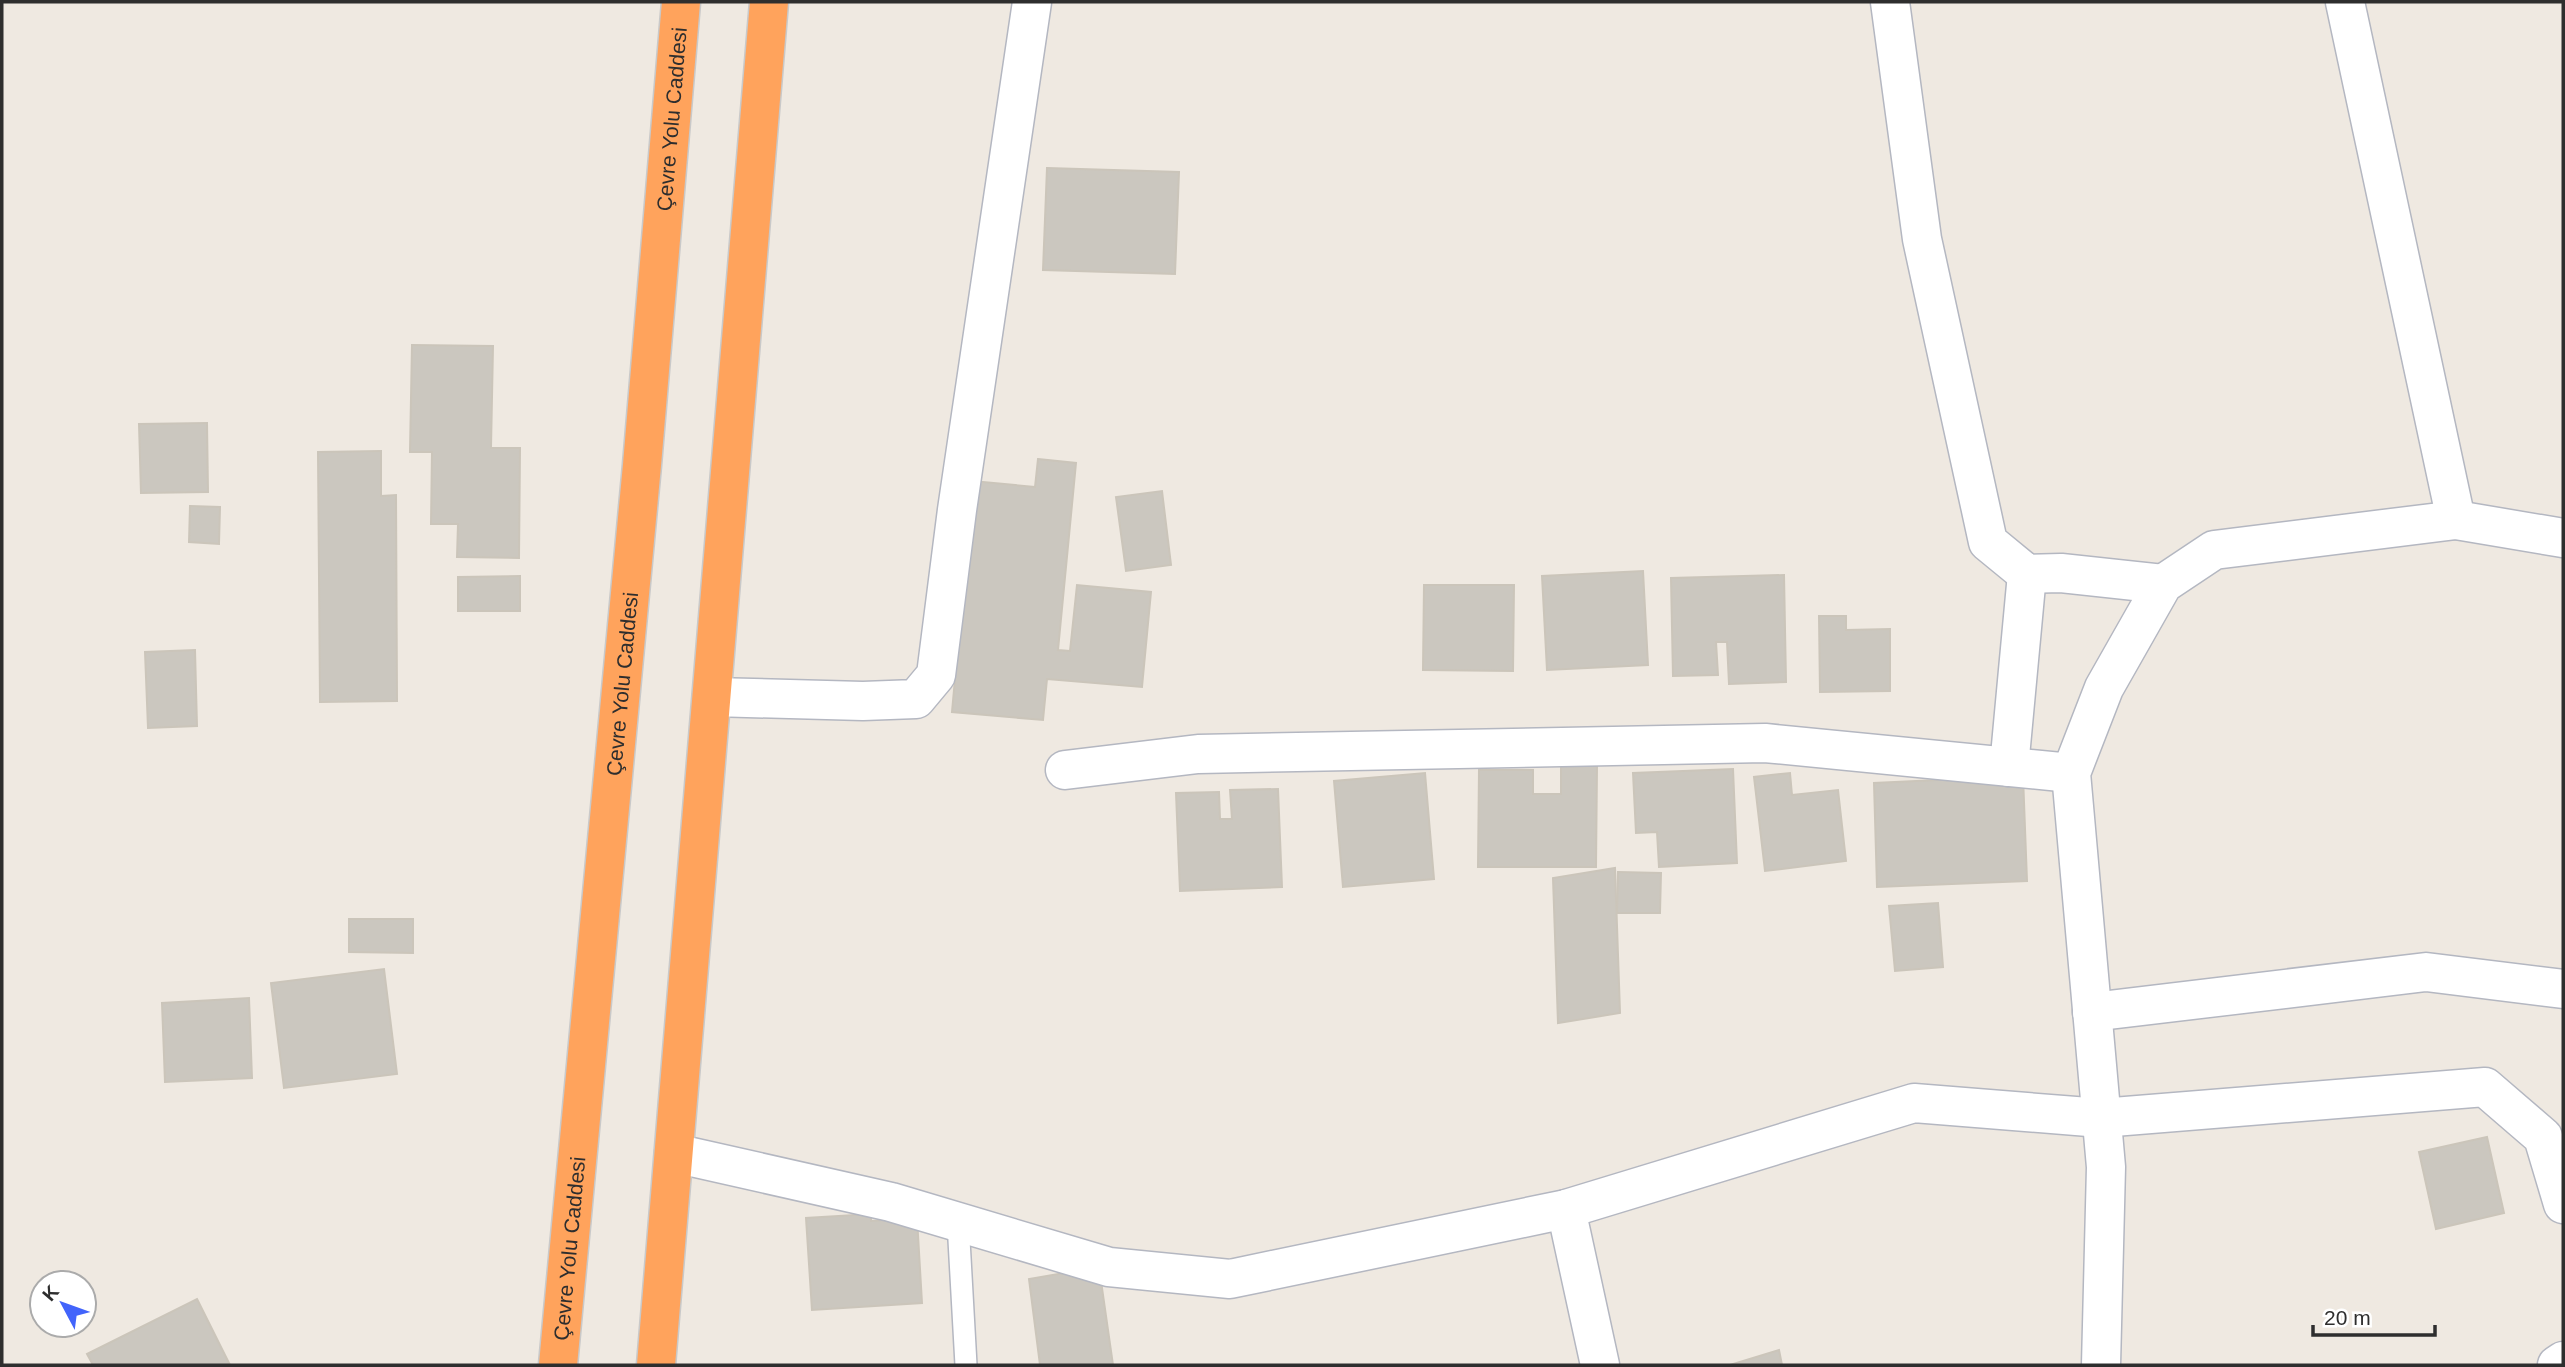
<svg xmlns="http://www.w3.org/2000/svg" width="2565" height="1367" font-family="Helvetica,sans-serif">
<rect width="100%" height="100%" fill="#efe9e1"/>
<g fill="#cbc7bf" stroke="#cbc5ba" stroke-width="2">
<path d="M1047,168L1179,172L1175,274L1043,270Z"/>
<path d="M412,345L493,346L491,448H520L519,558L457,557L458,524H431L432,452H410Z"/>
<path d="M207,423L208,492L141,493L139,424Z"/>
<path d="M381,451V496L396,495L397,701L320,702L318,452Z"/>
<path d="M1038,459L1076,463L1058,650L1070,651L1077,585L1151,592L1142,687L1047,679L1043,720L952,712L973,481L1035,487Z"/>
<path d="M1162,491L1171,565L1126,571L1116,497Z"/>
<path d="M190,506L220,507L219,544L189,542Z"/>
<path d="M1643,571L1648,665L1547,670L1542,576Z"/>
<path d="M1784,575L1786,682L1729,684L1727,642H1716L1718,675L1673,676L1671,578Z"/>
<path d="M520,576V611H458V577Z"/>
<path d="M1424,585H1514L1513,671L1423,670Z"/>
<path d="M1819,616H1846V630L1890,629V691L1820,692Z"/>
<path d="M195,650L197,726L148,728L145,652Z"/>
<path d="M1561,766H1597L1596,867H1478L1479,770H1533V794H1561Z"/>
<path d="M1733,769L1737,863L1659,867L1657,832L1636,833L1633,773Z"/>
<path d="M1425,773L1434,879L1343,887L1334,781Z"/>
<path d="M1790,773L1792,795L1838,790L1846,861L1765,871L1754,777Z"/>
<path d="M2023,776L2027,881L1877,887L1874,783Z"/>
<path d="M1278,789L1282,887L1180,891L1176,793L1219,792L1220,819H1232L1230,790Z"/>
<path d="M1615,868L1620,1013L1558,1023L1553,878Z"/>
<path d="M1618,872L1661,873L1660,913H1617Z"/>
<path d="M1938,903L1943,967L1895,971L1889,906Z"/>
<path d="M349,919H413V953L349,952Z"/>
<path d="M384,969L397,1074L284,1088L271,983Z"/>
<path d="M249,998L252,1078L165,1082L162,1003Z"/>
<path d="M2487,1137L2504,1213L2436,1229L2419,1152Z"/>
<path d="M871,1214V1221L917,1218L922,1303L812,1310L806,1218Z"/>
<path d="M1099,1267L1113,1365H1040L1029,1279Z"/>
<path d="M197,1299L230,1365H93L87,1354Z"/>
<path d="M1779,1350L1782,1365H1730Z"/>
</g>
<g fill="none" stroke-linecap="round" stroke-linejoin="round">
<defs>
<path id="lane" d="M958,1222L966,1365"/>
<g id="street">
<path d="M1890,2L1922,239L1988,542L2027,574L2061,573L2163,584"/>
<path d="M2345,2L2456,520"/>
<path d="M712,697L863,701L916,699L936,675L957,510L1032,2"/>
<path d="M2009,767L2027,574"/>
<path d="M1065,770L1198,754L1765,743L2071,773"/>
<path d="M2092,1012L2426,972L2563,989"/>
<path d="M674,1153L891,1202L1109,1267L1230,1279L1566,1209L1914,1103L2101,1118L2485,1087L2543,1137L2563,1204"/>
<path d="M1566,1209L1600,1365"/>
<path d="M2101,1365L2106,1167L2071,773L2104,688L2163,584L2214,550L2456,520L2563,538"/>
</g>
<path id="secondary" d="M2557,1365L2563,1361"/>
<g id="highway">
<path id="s1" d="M558,1365L642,465L681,2"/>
<path d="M656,1365L769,2"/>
</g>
</defs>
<use href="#lane" stroke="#b4b7c1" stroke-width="24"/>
<use href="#street" stroke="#b4b7c1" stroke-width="41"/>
<use href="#secondary" stroke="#b4b7c1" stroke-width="41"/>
<use href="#highway" stroke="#c9c9c9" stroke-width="41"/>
<use href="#lane" stroke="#fff" stroke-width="21"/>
<use href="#street" stroke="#fff" stroke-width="38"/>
<use href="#secondary" stroke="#fff" stroke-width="38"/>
<use href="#highway" stroke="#ffa35c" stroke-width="38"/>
</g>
<g text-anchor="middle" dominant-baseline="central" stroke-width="5" stroke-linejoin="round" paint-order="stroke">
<g font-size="21" fill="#2e2e2e" stroke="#fff">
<text stroke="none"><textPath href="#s1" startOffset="1251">Çevre Yolu Caddesi</textPath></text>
<text stroke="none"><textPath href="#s1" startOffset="684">Çevre Yolu Caddesi</textPath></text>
<text stroke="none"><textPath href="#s1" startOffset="117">Çevre Yolu Caddesi</textPath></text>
</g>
</g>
<rect width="2565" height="1367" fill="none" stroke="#2e2e2e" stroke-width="7"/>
<g transform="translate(63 1304) rotate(311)"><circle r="33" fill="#ffffff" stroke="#ababab" stroke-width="2"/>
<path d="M0-5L12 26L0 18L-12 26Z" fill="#4264fb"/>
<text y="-10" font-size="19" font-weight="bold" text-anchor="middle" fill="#2e2e2e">K</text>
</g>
<path d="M2313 1325v10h122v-10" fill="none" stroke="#2e2e2e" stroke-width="3.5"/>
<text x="2324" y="1325" font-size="21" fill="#2e2e2e" stroke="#ffffff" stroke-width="5" paint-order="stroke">20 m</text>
</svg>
